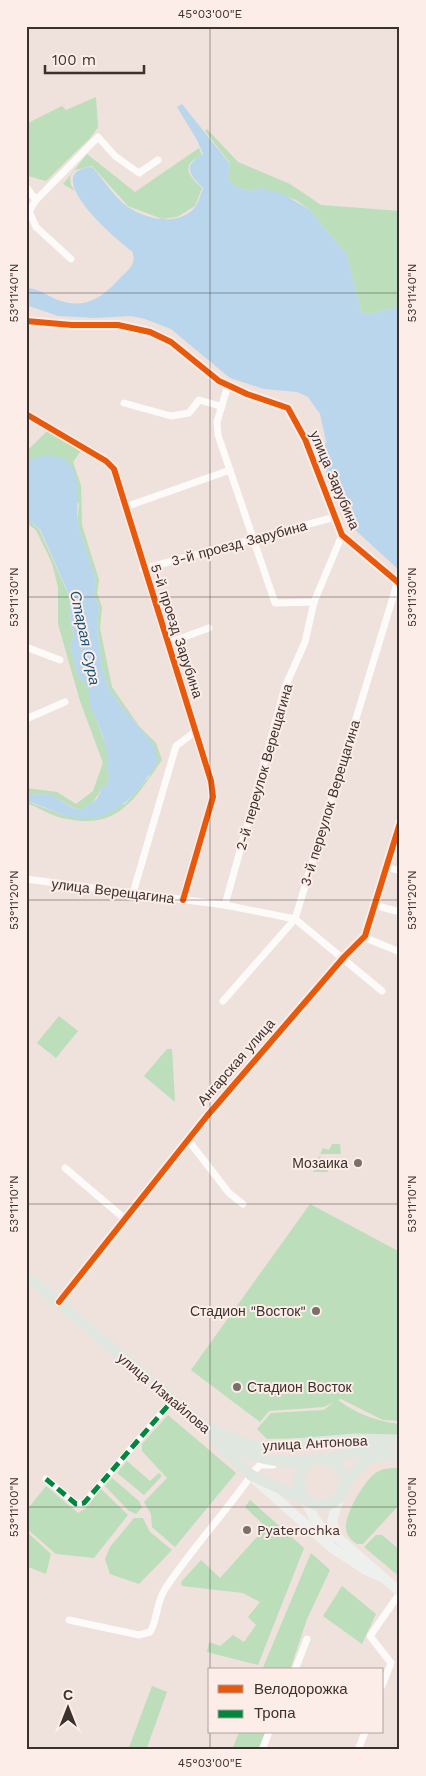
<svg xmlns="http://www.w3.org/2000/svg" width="426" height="1776" font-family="'Work Sans',sans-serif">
<rect width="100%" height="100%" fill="#efe1dc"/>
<g fill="#bcdeba">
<path d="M96,97L98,127L90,138L46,181L28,176L26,124L62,106L66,110Z"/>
<path d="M207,129L238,162L290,184L321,205L400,211V306L370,314L361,312L347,255L310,210L296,200L260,188L251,191L236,187L228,179L230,163L205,131Z"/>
<path d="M199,148L202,155C180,165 188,175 202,188L195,206L177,217L162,219L128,206L92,166L75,170L70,176L71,185L75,191L63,184L87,154L135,192Z"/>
<path d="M49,429L82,449L73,462L81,485L82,525L99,580L97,593L102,607L100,628L112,687L139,726L156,743L162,760C133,801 118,831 62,818C50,815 38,807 26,803V801L63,815L125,804L149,777L154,745L122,707L109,688L102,666L97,627L99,607L94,594L96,580L77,521L79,504L34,458L26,464V452Z"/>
<path d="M26,519L39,529L70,598L69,616L74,636L70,647C75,657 74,668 77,674C84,685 93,688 90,702L107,749L109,758L107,772L110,776L107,785L102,787C97,797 93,804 83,809C69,810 62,798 50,795C41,793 35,797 26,793V788L57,792L76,804L93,791L103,763L80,701L58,624V587L52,563L36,530L26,523Z"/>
<path d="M59,1016L78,1031L56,1058L37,1043Z"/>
<path d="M167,1049H172L175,1102L144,1076Z"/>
<path d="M332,1144H340L341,1154H320L321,1164H327L328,1172H313L323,1148L329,1150Z"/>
<path d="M310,1204L400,1252V1421L383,1420L341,1399L338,1400C357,1414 376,1421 400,1424V1436L267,1439L257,1429L271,1413L324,1410L334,1402L324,1407L269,1411L260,1422L191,1370Z"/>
<path d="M168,1415L236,1473L175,1547L152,1527L151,1514L144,1502L167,1478L142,1451V1444Z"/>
<path d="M127,1461L150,1481L159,1473L162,1476L144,1495L117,1473Z"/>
<path d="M400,1468V1504L363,1544H357C352,1541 346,1535 346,1529C344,1515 365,1479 377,1472C384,1468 392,1468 400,1468Z"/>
<path d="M112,1478L139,1501L142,1507L136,1514L129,1511L105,1486Z"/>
<path d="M46,1486L78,1513L86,1508L101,1489L128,1515L94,1558L56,1554L26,1528V1511Z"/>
<path d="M250,1500L304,1548L258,1665L207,1652L209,1642L220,1646L233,1635L244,1642L256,1625L248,1617L260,1602L243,1593L182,1586L181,1582L201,1560L220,1578L266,1527L245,1507Z"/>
<path d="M134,1518H143L150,1532L172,1550L139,1584L110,1574L105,1559L110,1547Z"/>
<path d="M26,1531L51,1554L46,1574L26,1566Z"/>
<path d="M376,1535H382L400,1550V1577L364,1547Z"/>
<path d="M311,1553L330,1570L307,1619L290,1670H262Z"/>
<path d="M342,1586L376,1614L362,1644L323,1616Z"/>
<path d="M152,1686L167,1692L146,1750H128Z"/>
<path d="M239,1732H266L259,1750H232Z"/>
</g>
<g fill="#bad6ec">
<path d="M182,104L230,164L228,179L236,187L251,191L260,188L283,194L310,210L347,255L361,312L370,314L400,306V571L352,527L340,504L330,484L322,457L326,441L320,414L308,397L297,392L264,389L230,378L171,329L145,319L131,316L95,318L58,316L26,305V288C37,288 45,294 55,299C85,311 102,298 121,277C129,269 137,264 132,251C116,240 37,171 92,167C103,179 115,198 128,207C147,220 180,227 196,206C199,201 201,193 203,188C189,174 182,166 203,154L197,140L177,107Z"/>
<path d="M51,455L65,459L73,468L78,486L77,521L96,580L94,594L99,607L97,627L102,666L109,688L122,707L154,745L158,761C137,796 108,830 63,815C50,810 39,804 26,801V793C35,797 45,792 54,796C64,802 71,810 83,809L97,799L102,787L107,785L110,776L107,772C111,747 98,725 89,702C93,688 84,685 77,674C74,668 75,657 70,647L74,636L69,616L70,597L40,529L26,519V464L34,458Z"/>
</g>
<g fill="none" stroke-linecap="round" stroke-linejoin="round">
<g stroke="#fdfafa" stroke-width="7">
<path d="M26,187L36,200L98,137L115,156L139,173L158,160"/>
<path d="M36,200L29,211L36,227L71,259"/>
<path d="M228,385L217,422L218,435L275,603L314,602"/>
<path d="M124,403L171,416L189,413L199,400L220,406"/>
<path d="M26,414L106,461L114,469L211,781L213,797L183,900"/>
<path d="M125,507L230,470"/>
<path d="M143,569L335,517"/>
<path d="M168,643L209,628"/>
<path d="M26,647L60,660"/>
<path d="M26,719L65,702"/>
<path d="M386,867L400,871"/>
<path d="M26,879L225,905L295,919L382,991"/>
<path d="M133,893L176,746L196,731"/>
<path d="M225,905L285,687L305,642L314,602L342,535"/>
<path d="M374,905L400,912"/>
<path d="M363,937L400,952"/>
<path d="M223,1001L295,919L397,584"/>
<path d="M188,1140L229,1193L243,1204"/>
<path d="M65,1168L125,1219"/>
<path d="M46,1479L76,1504L84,1503L172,1401"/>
<path d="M69,1620L139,1635L150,1632C158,1620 155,1605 165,1589C192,1548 227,1511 255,1470L260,1465H273"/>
<path d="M295,1670L307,1639"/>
<path d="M382,1686L391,1663L370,1636L400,1593"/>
<path d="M262,1750L269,1732"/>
<path d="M358,1750L365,1732"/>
</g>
<g stroke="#eef0ed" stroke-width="10">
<path d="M26,321L72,325H118L150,332L171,342L219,381L247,394L288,408L305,439L342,535L400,584"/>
<path d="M59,1302L207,1116L344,957L365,936L400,823"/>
<path d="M251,1476L331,1547L366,1570L381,1577"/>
<path d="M303,1495L313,1516L330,1540"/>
<path d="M340,1496L332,1521L337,1537L400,1592"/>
</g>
<g stroke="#dfe7e0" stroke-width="11">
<path d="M26,1275L212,1433L222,1447L251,1475L312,1503"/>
<path d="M208,1427L244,1443L262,1447L354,1439L400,1440"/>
<path d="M233,1445C257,1461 284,1464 312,1460"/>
<circle cx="322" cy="1482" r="23"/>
<path d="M328,1459L383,1445"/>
<path d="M343,1488C360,1462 368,1454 400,1454"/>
</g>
<path stroke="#00873e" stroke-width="5" stroke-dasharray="10 5" stroke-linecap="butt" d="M46,1479L76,1504L84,1503L172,1401"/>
<defs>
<g id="cycleway">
<path d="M26,321L72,325H118L150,332L171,342L219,381L247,394L288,408L305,439L342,535L400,584"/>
<path d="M26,414L106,461L114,469L211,781L213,797L183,900"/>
<path d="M59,1302L207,1116L344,957L365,936L400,823"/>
</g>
</defs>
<use href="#cycleway" stroke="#fdede8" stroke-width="9"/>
<use href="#cycleway" stroke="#e8590c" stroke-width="6"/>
</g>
<path fill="none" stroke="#3b312e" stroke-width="1" stroke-opacity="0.45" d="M210,26V1670M26,293H400M26,597H400M26,900H400M26,1204H400M26,1507H400M210,1732V1750"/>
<g fill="#7a6f6b" stroke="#fdede8" stroke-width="2">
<circle cx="358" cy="1163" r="5"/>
<circle cx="316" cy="1311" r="5"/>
<circle cx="237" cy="1387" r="5"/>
<circle cx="247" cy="1530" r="5"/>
</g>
<g text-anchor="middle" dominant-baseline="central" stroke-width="4" stroke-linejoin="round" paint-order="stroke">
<g font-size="14" fill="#3b312e" stroke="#fdede8">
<text transform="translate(335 480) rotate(67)">улица Зарубина</text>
<text transform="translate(239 543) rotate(-15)">3-й проезд Зарубина</text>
<text transform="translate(177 631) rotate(72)">5-й проезд Зарубина</text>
<text transform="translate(264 767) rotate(-74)">2-й переулок Верещагина</text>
<text transform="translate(330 803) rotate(-73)">3-й переулок Верещагина</text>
<text transform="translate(113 891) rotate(7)">улица Верещагина</text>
<text transform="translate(236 1062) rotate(-49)">Ангарская улица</text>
<text transform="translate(164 1393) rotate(40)">улица Измайлова</text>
<text transform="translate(315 1443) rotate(-3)">улица Антонова</text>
</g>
<g font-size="14" fill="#3b312e" stroke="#fdede8" text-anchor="end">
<text x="348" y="1163">Мозаика</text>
<text x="306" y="1311">Стадион "Восток"</text>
<text x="247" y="1387" text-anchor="start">Стадион Восток</text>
<text x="257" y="1530" text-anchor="start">Pyaterochka</text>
</g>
<g font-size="15" font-style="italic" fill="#165377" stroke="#fdede8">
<text transform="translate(85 638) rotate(78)">Старая Сура</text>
</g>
</g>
<rect width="426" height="1776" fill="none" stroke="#fdede8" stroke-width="55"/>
<rect x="208" y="1668" width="175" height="65" fill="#fdede8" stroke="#afa29e"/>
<rect x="218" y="1685" width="25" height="8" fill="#e8590c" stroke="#afa29e"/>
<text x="254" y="1694" font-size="15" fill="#3b312e">Велодорожка</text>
<rect x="218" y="1710" width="25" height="8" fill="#00873e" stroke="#afa29e"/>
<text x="254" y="1718" font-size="15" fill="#3b312e">Тропа</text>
<g transform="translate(68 1708)" stroke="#fdede8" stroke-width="4" paint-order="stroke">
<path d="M0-4L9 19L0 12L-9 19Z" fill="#3b312e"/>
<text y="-8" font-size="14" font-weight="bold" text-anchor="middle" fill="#3b312e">С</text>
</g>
<path d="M45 65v8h99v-8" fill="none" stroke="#3b312e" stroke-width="2.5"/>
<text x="52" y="65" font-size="15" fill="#3b312e" stroke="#fdede8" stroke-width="4" paint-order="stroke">100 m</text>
<rect x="28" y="28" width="370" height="1720" fill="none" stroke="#3b312e" stroke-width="2"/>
<g font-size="12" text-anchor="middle" fill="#3b312e">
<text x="210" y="18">45°03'00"E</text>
<text transform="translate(14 293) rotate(-90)" y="4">53°11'40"N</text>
<text transform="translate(412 293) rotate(-90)" y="4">53°11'40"N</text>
<text transform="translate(14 597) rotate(-90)" y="4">53°11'30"N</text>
<text transform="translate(412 597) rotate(-90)" y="4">53°11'30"N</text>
<text transform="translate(14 900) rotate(-90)" y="4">53°11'20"N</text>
<text transform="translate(412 900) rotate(-90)" y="4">53°11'20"N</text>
<text transform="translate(14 1204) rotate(-90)" y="4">53°11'10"N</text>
<text transform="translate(412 1204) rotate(-90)" y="4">53°11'10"N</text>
<text transform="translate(14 1507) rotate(-90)" y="4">53°11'00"N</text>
<text transform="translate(412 1507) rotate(-90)" y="4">53°11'00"N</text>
<text x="210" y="1767">45°03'00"E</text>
</g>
</svg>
